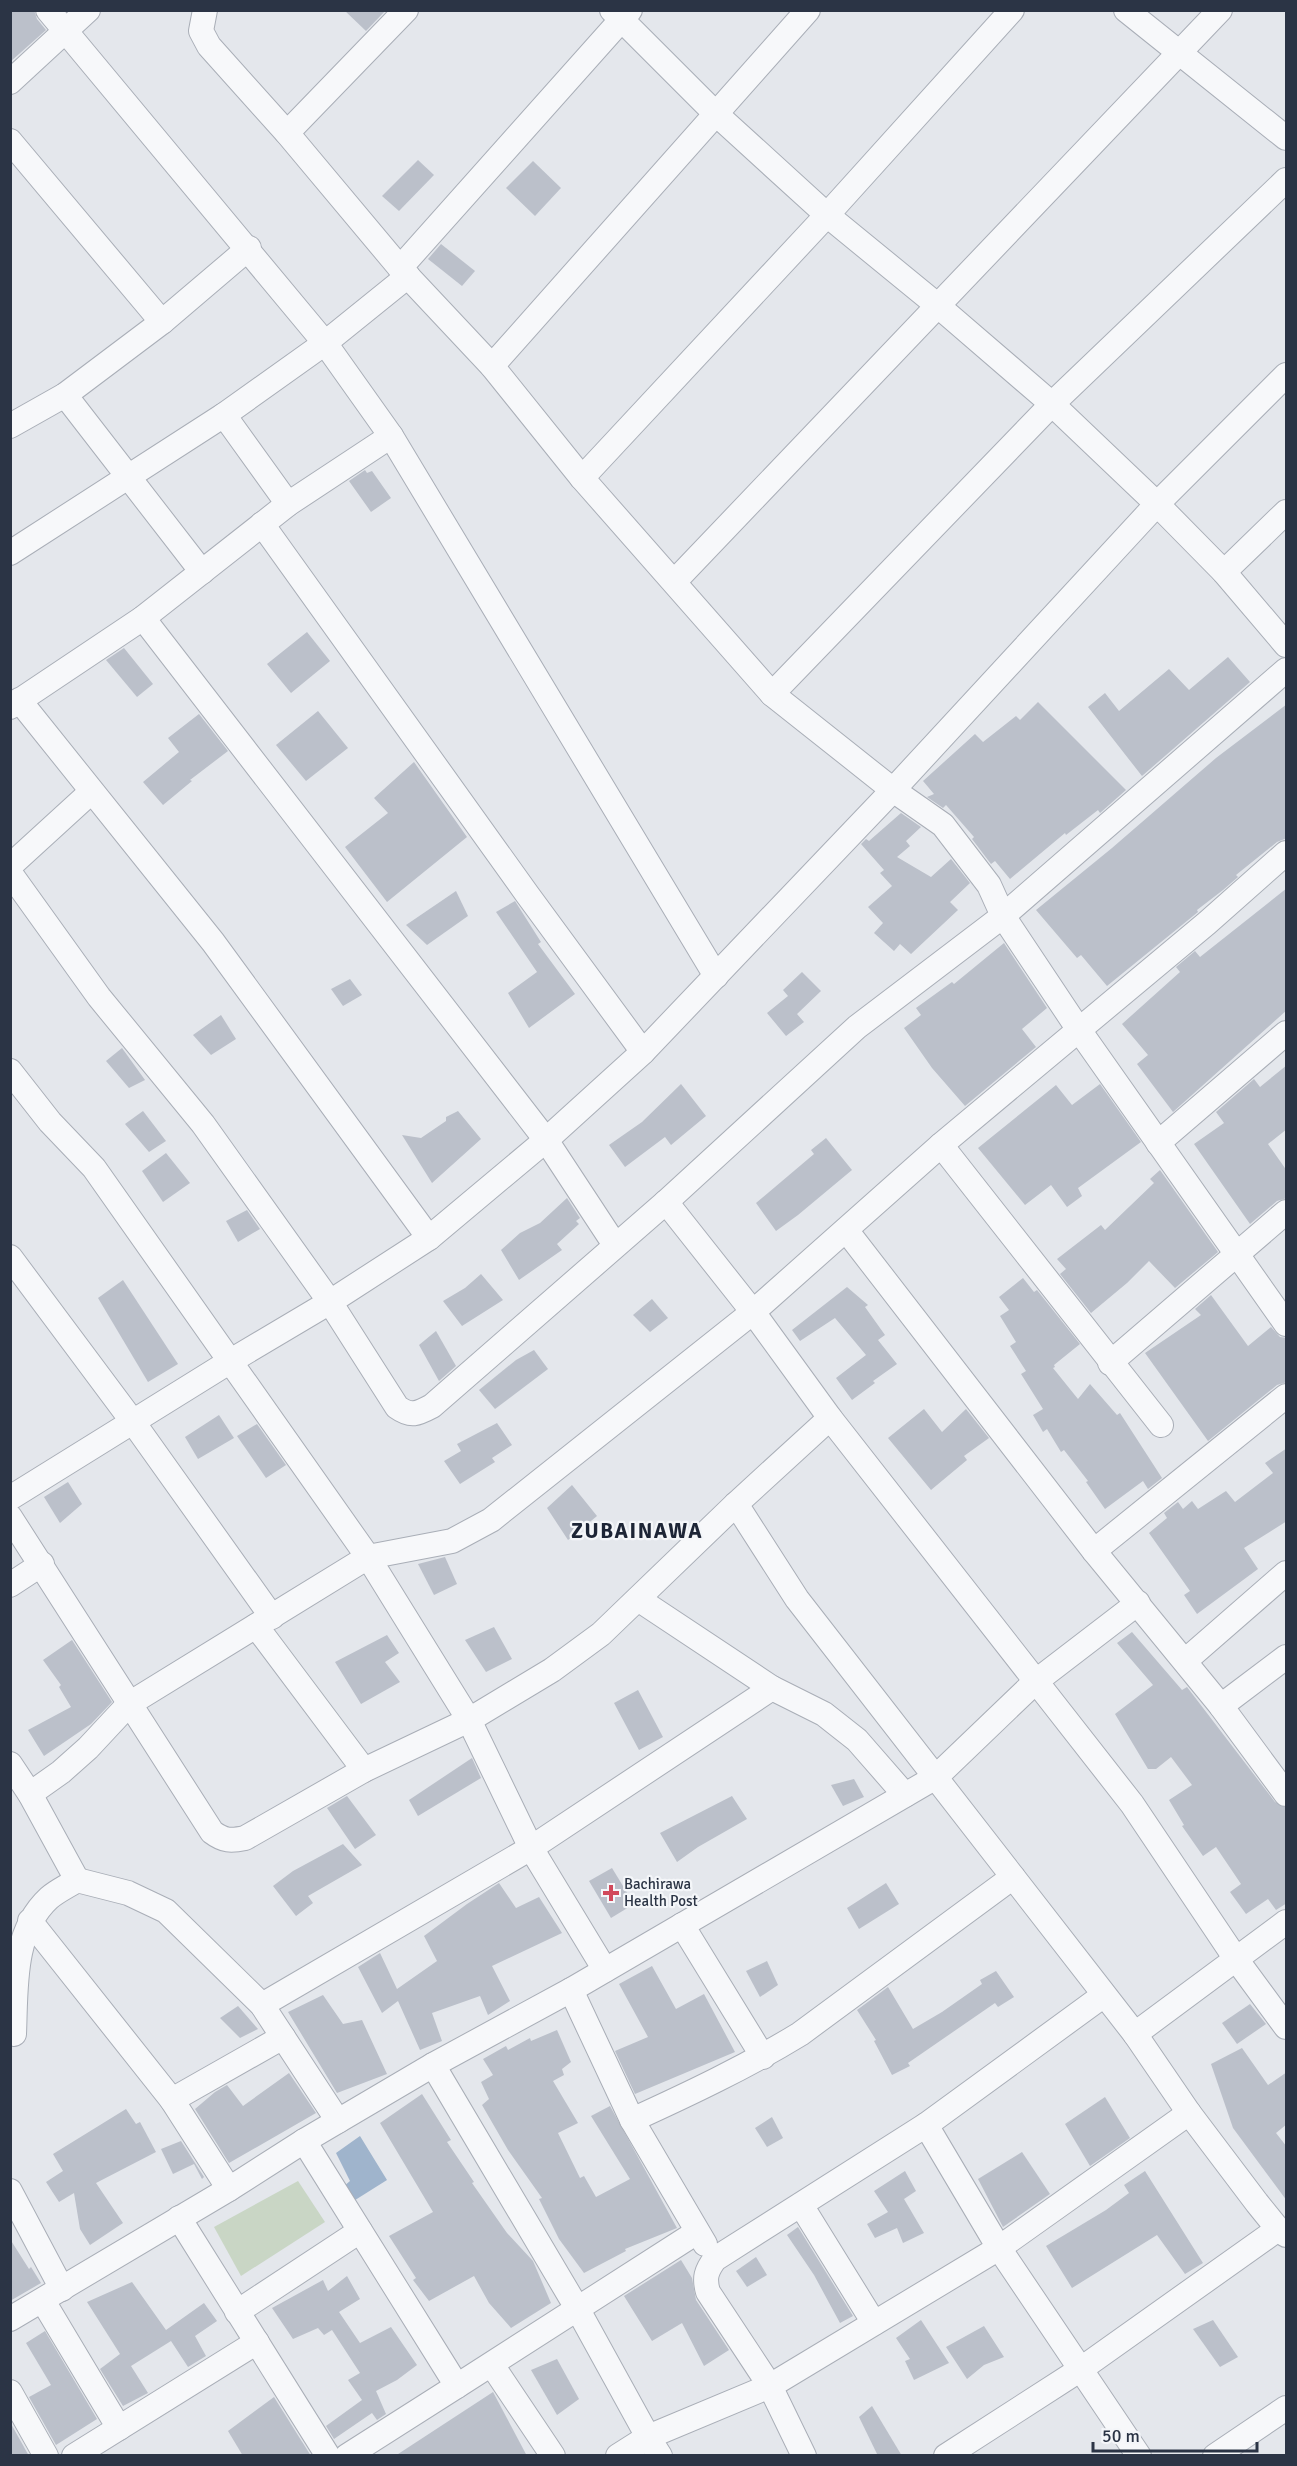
<svg xmlns="http://www.w3.org/2000/svg" width="1297" height="2466" font-family="Signika,sans-serif">
<rect width="100%" height="100%" fill="#e4e7ec"/>
<path fill="#c9d6c5" d="M298,2181L325,2222L241,2276L214,2227Z"/>
<path fill="#9fb4cc" d="M360,2136L387,2180L352,2202L343,2187L350,2181L336,2153Z"/>
<g fill="#bbc0ca">
<path d="M10,10H34L37,19L46,30L10,62Z"/>
<path d="M344,10H386L366,31Z"/>
<path d="M418,160L434,175L399,211L382,196Z"/>
<path d="M533,161L561,188L535,216L506,188Z"/>
<path d="M441,244L475,271L462,286L428,259Z"/>
<path d="M365,470L367,473L372,471L391,498L371,512L349,481Z"/>
<path d="M307,632L330,661L291,693L267,664Z"/>
<path d="M124,648L153,684L137,697L106,660Z"/>
<path d="M1228,657L1250,682L1142,776L1088,707L1105,693L1119,711L1169,669L1189,690Z"/>
<path d="M1038,702L1126,790L1100,813L1098,810L1066,835L1065,833L1010,879L995,861L991,864L972,839L974,837L946,805L943,808L927,797L934,794L923,781L975,734L983,742L1016,716L1020,720Z"/>
<path d="M1287,704V838L1277,842L1236,875L1238,877L1223,890L1197,910L1198,912L1107,986L1081,955L1077,958L1036,910L1112,848L1216,758Z"/>
<path d="M318,711L348,748L306,781L276,745Z"/>
<path d="M199,714L228,751L190,780L192,781L163,805L143,782L179,752L168,738Z"/>
<path d="M414,762L467,837L387,902L345,847L388,813L374,798Z"/>
<path d="M901,813L921,827L906,841L910,846L897,857L931,877L951,859L970,883L950,902L958,910L911,954L900,944L894,951L874,933L883,923L868,907L892,886L880,873L884,870L861,844L866,839L869,841Z"/>
<path d="M1287,888V1010L1173,1112L1137,1064L1148,1055L1122,1024L1180,972L1176,967L1195,951L1200,957Z"/>
<path d="M456,891L468,916L427,945L406,925Z"/>
<path d="M515,901L541,942L538,944L575,994L529,1028L508,993L537,972L496,912Z"/>
<path d="M1004,943L1047,1008L1022,1029L1036,1047L965,1106L932,1068L904,1028L921,1015L916,1008L952,982L954,984Z"/>
<path d="M802,972L821,991L797,1014L804,1022L786,1036L767,1013L788,996L783,990Z"/>
<path d="M350,979L362,995L343,1006L331,989Z"/>
<path d="M221,1015L236,1039L211,1055L193,1035Z"/>
<path d="M122,1048L145,1080L129,1088L106,1061Z"/>
<path d="M1287,1065V1129L1268,1144L1287,1171V1198L1277,1201L1250,1224L1194,1144L1224,1123L1216,1112L1254,1079L1260,1087Z"/>
<path d="M681,1084L706,1116L671,1145L665,1137L625,1167L609,1145L642,1122Z"/>
<path d="M1100,1084L1141,1142L1078,1188L1082,1196L1067,1207L1051,1185L1025,1205L978,1148L1056,1085L1072,1105Z"/>
<path d="M143,1111L166,1141L149,1152L125,1124Z"/>
<path d="M458,1111L481,1139L432,1183L402,1135L421,1138L446,1121V1117Z"/>
<path d="M826,1138L852,1170L798,1215L776,1231L756,1203L814,1154L811,1150Z"/>
<path d="M166,1153L190,1183L163,1202L142,1171Z"/>
<path d="M1160,1170L1218,1252L1175,1288L1149,1261L1127,1283L1091,1313L1060,1274L1066,1269L1057,1259L1101,1225L1105,1230L1154,1183L1150,1179Z"/>
<path d="M567,1198L580,1218L576,1221L579,1224L557,1244L562,1250L519,1280L501,1250L520,1233L540,1223Z"/>
<path d="M247,1210L260,1229L238,1242L226,1221Z"/>
<path d="M481,1274L503,1300L462,1326L443,1301L465,1288Z"/>
<path d="M1023,1278L1034,1292L1037,1290L1080,1344L1054,1365L1055,1367L1053,1368L1078,1399L1090,1384L1117,1415L1120,1413L1162,1478L1148,1489L1143,1481L1105,1509L1086,1482L1088,1481L1064,1450L1061,1452L1047,1429L1043,1432L1033,1415L1043,1409L1021,1374L1026,1371L1010,1346L1016,1342L1000,1316L1009,1310L999,1297Z"/>
<path d="M123,1280L178,1364L148,1382L98,1298Z"/>
<path d="M847,1287L868,1305L865,1307L885,1335L878,1340L897,1364L873,1381L875,1383L852,1400L836,1378L866,1355L835,1318L800,1341L792,1330Z"/>
<path d="M1211,1295L1248,1346L1271,1327L1280,1337L1287,1338V1382L1277,1385L1208,1441L1145,1353L1201,1315L1195,1309Z"/>
<path d="M652,1299L668,1318L650,1332L633,1315Z"/>
<path d="M436,1331L456,1366L439,1381L419,1345Z"/>
<path d="M534,1350L548,1369L495,1409L479,1390L516,1360Z"/>
<path d="M924,1409L942,1432L966,1409L989,1438L964,1456L967,1460L931,1490L888,1438Z"/>
<path d="M219,1415L234,1438L198,1459L185,1437Z"/>
<path d="M497,1423L512,1445L492,1458L495,1462L460,1484L444,1461L461,1451L457,1444Z"/>
<path d="M257,1424L286,1465L266,1478L237,1436Z"/>
<path d="M1287,1448V1521L1244,1548L1258,1569L1197,1614L1184,1595L1190,1591L1149,1533L1167,1518L1164,1513L1178,1502L1183,1509L1192,1501L1198,1509L1226,1491L1235,1502L1273,1473L1265,1463Z"/>
<path d="M68,1482L82,1504L60,1523L44,1497Z"/>
<path d="M572,1485L597,1516L568,1540L547,1508Z"/>
<path d="M445,1557L457,1584L434,1595L418,1564Z"/>
<path d="M494,1627L512,1659L486,1672L465,1640Z"/>
<path d="M1132,1632L1182,1690L1187,1687L1275,1802L1287,1808V1903L1276,1910L1268,1899L1246,1914L1230,1892L1241,1884L1216,1847L1203,1856L1182,1826L1184,1825L1169,1800L1192,1785L1171,1757L1156,1769H1148L1115,1714L1153,1685L1117,1643Z"/>
<path d="M387,1635L399,1653L385,1662L400,1682L361,1704L335,1662Z"/>
<path d="M72,1640L112,1702L91,1724L44,1756L28,1730L71,1707L59,1687L61,1685L43,1660Z"/>
<path d="M638,1690L663,1737L639,1750L614,1703Z"/>
<path d="M472,1758L481,1778L418,1816L409,1800Z"/>
<path d="M854,1779L864,1797L843,1806L831,1785Z"/>
<path d="M347,1796L376,1835L355,1849L327,1808Z"/>
<path d="M732,1796L747,1819L698,1847L677,1862L660,1833Z"/>
<path d="M343,1844L362,1865L308,1896L313,1903L296,1916L273,1886L293,1871Z"/>
<path d="M612,1868L634,1904L611,1918L589,1881Z"/>
<path d="M499,1883L516,1908L539,1897L562,1933L492,1966L510,2001L488,2015L480,1996L432,2013L442,2041L420,2050L398,2001L382,2013L358,1967L380,1953L397,1989L437,1961L424,1936L467,1904Z"/>
<path d="M886,1883L899,1904L859,1929L847,1908Z"/>
<path d="M767,1961L778,1985L760,1997L746,1971Z"/>
<path d="M652,1966L676,2009L704,1994L735,2052L635,2094L615,2051L648,2037L619,1984Z"/>
<path d="M996,1971L1014,1997L998,2007L995,2003L908,2063L910,2066L892,2075L874,2041L876,2040L857,2010L888,1987L913,2029L942,2012L982,1984L980,1980Z"/>
<path d="M323,1995L343,2024L362,2020L387,2074L337,2093L288,2012Z"/>
<path d="M1250,2004L1266,2024L1237,2044L1222,2023Z"/>
<path d="M238,2006L258,2029L240,2038L220,2018Z"/>
<path d="M557,2030L571,2062L562,2069L564,2075L553,2081L578,2123L558,2133L580,2178L584,2176L596,2197L630,2179L591,2116L610,2106L677,2228L625,2249L626,2251L584,2273L559,2239L539,2199L542,2198L508,2150L482,2105L489,2099L481,2082L493,2075L483,2059L506,2046L508,2050L530,2038L531,2041Z"/>
<path d="M1242,2048L1268,2085L1287,2072V2124L1276,2133L1287,2147V2201L1233,2128L1211,2064Z"/>
<path d="M289,2073L316,2113L229,2163L195,2109L215,2092L227,2085L243,2106Z"/>
<path d="M422,2094L451,2140L447,2142L474,2182L472,2183L507,2233L533,2261L551,2303L511,2328L489,2303L474,2276L429,2301L413,2280L416,2278L389,2236L433,2212L380,2123Z"/>
<path d="M1105,2097L1130,2138L1090,2166L1065,2124Z"/>
<path d="M126,2109L136,2124L140,2122L156,2152L96,2183L123,2223L90,2245L80,2229L74,2193L59,2202L46,2182L63,2171L53,2154Z"/>
<path d="M772,2117L783,2138L767,2147L755,2128Z"/>
<path d="M181,2141L204,2177L202,2179L194,2164L173,2174L161,2149Z"/>
<path d="M1022,2152L1050,2194L1003,2227L978,2179Z"/>
<path d="M905,2171L916,2191L904,2199L924,2233L903,2243L897,2228L875,2238L867,2224L888,2212L874,2191Z"/>
<path d="M1145,2171L1203,2263L1185,2274L1157,2235L1072,2288L1046,2246L1106,2210L1129,2193L1124,2185Z"/>
<path d="M798,2227L853,2316L840,2323L814,2275L787,2235Z"/>
<path d="M10,2239L29,2269L31,2267L41,2283L10,2301Z"/>
<path d="M756,2257L767,2275L747,2287L736,2271Z"/>
<path d="M681,2260L692,2278L696,2300L729,2350L704,2366L682,2323L652,2341L624,2296Z"/>
<path d="M347,2276L360,2299L339,2312L360,2343L391,2327L417,2365L397,2380L376,2391L386,2414L377,2420L372,2413L334,2439L326,2426L362,2400L348,2380L360,2373L332,2330L324,2335L318,2328L293,2339L272,2308L323,2280L328,2291Z"/>
<path d="M132,2282L166,2330L204,2303L217,2321L195,2336L206,2356L188,2367L171,2341L131,2366L148,2393L123,2406L100,2369L120,2354L87,2302Z"/>
<path d="M921,2320L949,2363L914,2380L905,2361L910,2359L896,2338Z"/>
<path d="M1213,2320L1238,2357L1220,2367L1193,2329Z"/>
<path d="M984,2326L1004,2357L984,2365L967,2379L946,2347Z"/>
<path d="M45,2331L97,2419L56,2445L29,2397L51,2385L26,2343Z"/>
<path d="M557,2359L579,2399L557,2415L531,2370Z"/>
<path d="M493,2392L527,2456H395Z"/>
<path d="M274,2397L311,2456H243L228,2431Z"/>
<path d="M872,2406L902,2456H878L859,2417Z"/>
<path d="M10,2422L29,2456H10Z"/>
</g>
<g fill="none" stroke-linecap="round" stroke-linejoin="round">
<defs>
<g id="minor">
<path d="M48,10L325,343L391,436L716,976"/>
<path d="M205,10L201,31L209,46L287,133L400,268L492,366L582,478L772,694L893,790L943,825L989,885L1003,916L1079,1030L1286,1324"/>
<path d="M612,10L715,113L827,215L937,305L1052,404L1157,504L1224,572L1286,645"/>
<path d="M1126,10L1286,138"/>
<path d="M10,82L88,10"/>
<path d="M287,133L406,10"/>
<path d="M10,141L162,322"/>
<path d="M400,268L630,10"/>
<path d="M492,366L808,10"/>
<path d="M65,395L202,572"/>
<path d="M224,415L288,504"/>
<path d="M10,426L65,395L162,322L249,248"/>
<path d="M582,478L827,215L1012,10"/>
<path d="M262,524L527,894L643,1052"/>
<path d="M10,553L224,415L325,343L408,276"/>
<path d="M1224,572L1286,512"/>
<path d="M675,581L1220,10"/>
<path d="M143,618L546,1140L615,1245"/>
<path d="M772,694L1052,404L1286,180"/>
<path d="M19,700L213,942L429,1238"/>
<path d="M10,707L143,618L288,504L391,436"/>
<path d="M10,866L91,792"/>
<path d="M10,873L99,997L203,1124L330,1302L397,1407C411,1417 417,1414 432,1406L666,1202L857,1027L1003,916L1286,670"/>
<path d="M10,1071L50,1122L94,1168L368,1557L469,1720L531,1848L772,1688"/>
<path d="M1158,1143L1286,1033"/>
<path d="M941,1145L1161,1425"/>
<path d="M666,1202L753,1312L830,1418L1132,1804L1236,1959L1286,2027"/>
<path d="M846,1230L1094,1551L1221,1706L1286,1794"/>
<path d="M10,1257L133,1422L272,1617"/>
<path d="M1110,1363L1286,1212"/>
<path d="M10,1498L229,1362L330,1302L429,1238L546,1140L643,1052L893,790L1157,504L1286,375"/>
<path d="M736,1504L797,1599L1135,2034L1189,2113L1257,2203L1278,2229L1286,2235"/>
<path d="M10,1517L212,1832C224,1841 231,1841 245,1838L364,1770L469,1720L552,1670L601,1634L736,1504L830,1418"/>
<path d="M1094,1551L1286,1396"/>
<path d="M10,1585L42,1564"/>
<path d="M638,1599L772,1688L824,1714L857,1740L905,1795"/>
<path d="M256,1626L364,1770"/>
<path d="M1185,1661L1286,1573"/>
<path d="M1221,1706L1286,1657"/>
<path d="M10,1764L30,1794L77,1880"/>
<path d="M30,1794L61,1772L88,1748L129,1704L368,1557L452,1541L491,1520L753,1312L941,1145L1207,923L1286,853"/>
<path d="M30,1921L172,2100L229,2189"/>
<path d="M682,1925L763,2057"/>
<path d="M571,1990L632,2120L705,2244"/>
<path d="M262,2005L531,1848L605,1970"/>
<path d="M14,2034C16,1988 12,1932 49,1898C57,1891 68,1886 77,1880L128,1893L166,1911L262,2005L338,2121"/>
<path d="M1135,2034L1286,1922"/>
<path d="M433,2065L577,2308L648,2437L660,2456"/>
<path d="M172,2100L283,2037"/>
<path d="M632,2120C689,2094 746,2067 800,2034L1013,1877"/>
<path d="M926,2125L999,2248L1139,2456"/>
<path d="M304,2141L457,2386L697,2232"/>
<path d="M10,2191L62,2289"/>
<path d="M801,2205L874,2323"/>
<path d="M179,2218L328,2456"/>
<path d="M43,2301L119,2428"/>
<path d="M237,2312L360,2231"/>
<path d="M10,2319L229,2189L304,2141L433,2065L571,1990L936,1777L1035,1682L1138,1603"/>
<path d="M492,2365L553,2456"/>
<path d="M10,2392L46,2456"/>
<path d="M74,2456L257,2342"/>
<path d="M347,2456L457,2386"/>
<path d="M618,2456L648,2437L770,2386L999,2248L1189,2113"/>
<path d="M804,2456L770,2386L708,2292C704,2278 706,2271 715,2259L926,2125L1104,1995"/>
<path d="M946,2456L1081,2369L1278,2229"/>
<path d="M1215,2456L1286,2408"/>
</g>
</defs>
<use href="#minor" stroke="#a9aeb7" stroke-width="26"/>
<use href="#minor" stroke="#f7f8fa" stroke-width="24"/>
</g>
<path fill="#d1495b" stroke="#f4f6f9" stroke-width="2" d="M608 1884h6v6h6v6h-6v6h-6v-6h-6v-6h6z"/>
<g text-anchor="middle" dominant-baseline="central" stroke-width="4.5" stroke-linejoin="round" paint-order="stroke">
<g font-size="15" fill="#2b3445" stroke="#f4f6f9" text-anchor="start">
<text x="624" y="1884">Bachirawa<tspan x="624" dy="17">Health Post</tspan></text>
</g>
<g font-size="21" font-weight="bold" letter-spacing="1.5" fill="#1d2536" stroke="#f4f6f9">
<text x="637" y="1531">ZUBAINAWA</text>
</g>
</g>
<rect width="1297" height="2466" fill="none" stroke="#2b3445" stroke-width="24"/>
<path d="M1093 2442v9h164v-9" fill="none" stroke="#2b3445" stroke-width="3"/>
<text x="1102" y="2442" font-size="18" fill="#2b3445" stroke="#f4f6f9" stroke-width="4.5" paint-order="stroke">50 m</text>
</svg>
